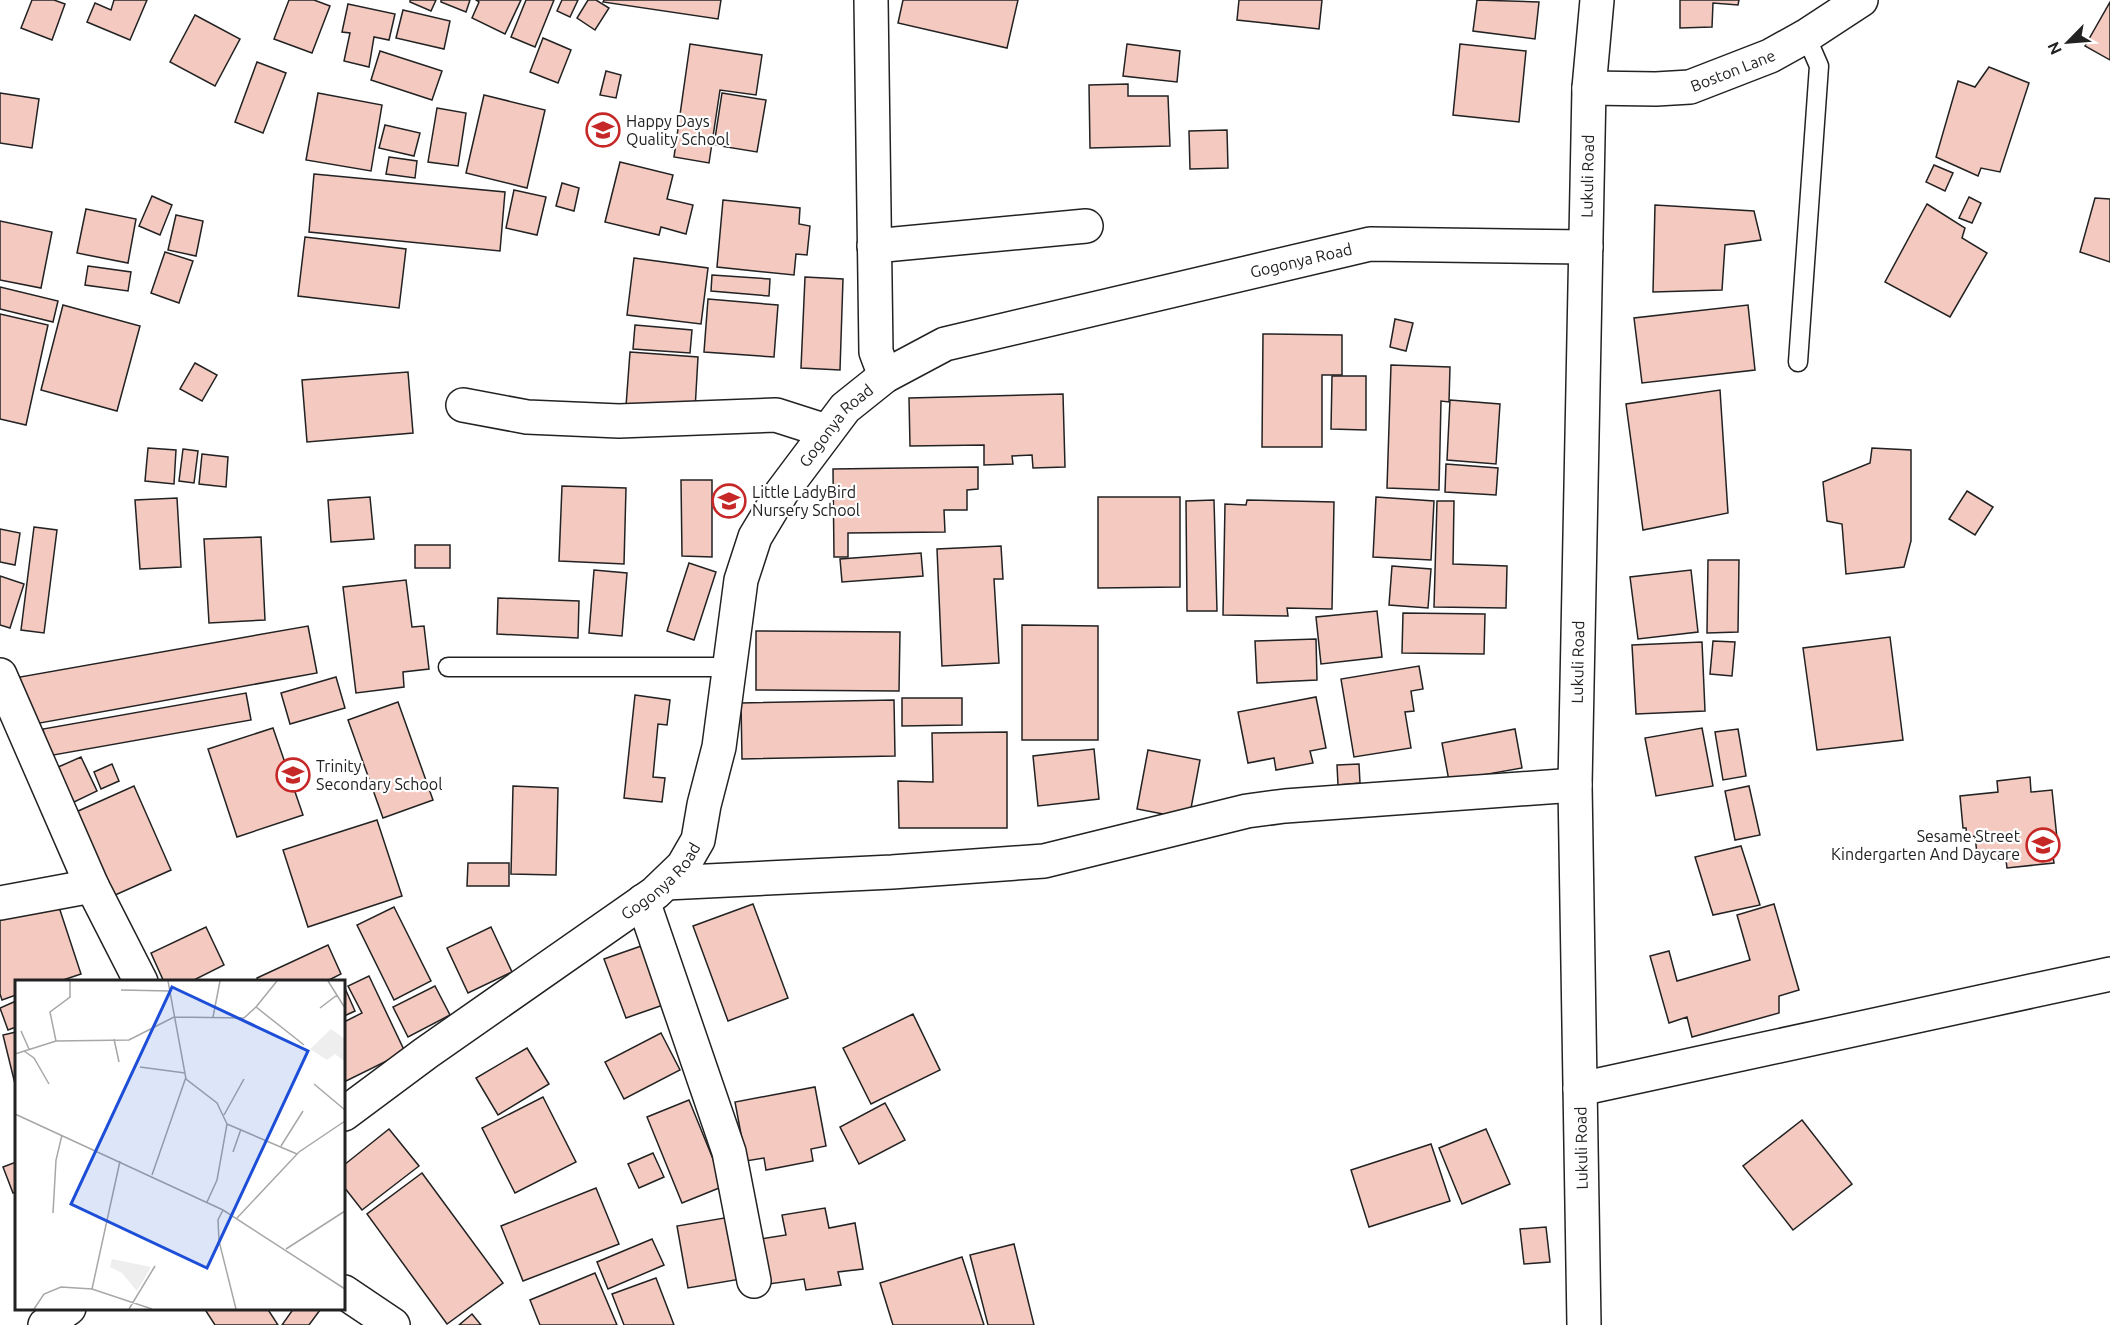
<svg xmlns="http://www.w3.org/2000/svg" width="2110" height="1325" font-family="Ubuntu,sans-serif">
<rect width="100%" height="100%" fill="#fff"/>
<g fill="#f3c9c0" stroke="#222" stroke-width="1.5">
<path d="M32,0H54L65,4L52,40L21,28Z"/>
<path d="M114,0H147L130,40L87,22L95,3L111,10Z"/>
<path d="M289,0H314L330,6L312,53L274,39Z"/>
<path d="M410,0H436L431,11L410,2Z"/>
<path d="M441,0H470L466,12L441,2Z"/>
<path d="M476,0H521L505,34L472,18L479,2Z"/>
<path d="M526,0H554L535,47L511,37Z"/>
<path d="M562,0H578L570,17L557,11Z"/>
<path d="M588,0H596L609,8L595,30L577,18Z"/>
<path d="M604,0H721L718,19L603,2Z"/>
<path d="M903,0H1018L1007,48L898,23Z"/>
<path d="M1239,0H1322L1319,29L1237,20Z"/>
<path d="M1477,0L1539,2L1535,39L1473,31Z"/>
<path d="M1680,0H1739L1738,5L1713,3L1712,27L1680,28Z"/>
<path d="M2110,2V60L2085,46Z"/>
<path d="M348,4L395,14L389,40L374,37L369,67L344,61L350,33L342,32Z"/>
<path d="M403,10L450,21L444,49L396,38Z"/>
<path d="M195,15L240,39L215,86L170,62Z"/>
<path d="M543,38L571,50L558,83L530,72Z"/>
<path d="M690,44L762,55L756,95L720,90L709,163L674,157Z"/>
<path d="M1127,44L1180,51L1177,82L1123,76Z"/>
<path d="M1460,44L1526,51L1519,122L1453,115Z"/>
<path d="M380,51L442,71L432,100L371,80Z"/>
<path d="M257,62L286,73L263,133L235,122Z"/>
<path d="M1989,67L2029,83L2000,172L1981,168L1978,176L1936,157L1958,81L1975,87Z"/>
<path d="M606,71L621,75L616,98L600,95Z"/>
<path d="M1128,84V96H1168L1170,146L1090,148L1089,85Z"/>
<path d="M0,93L39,99L32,148L0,143Z"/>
<path d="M318,93L382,105L371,171L306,160Z"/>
<path d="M722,93L766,100L757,152L714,145Z"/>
<path d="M484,95L545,110L527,188L466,173Z"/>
<path d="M437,108L466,113L458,166L428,162Z"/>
<path d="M385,125L420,133L414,156L379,148Z"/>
<path d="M1227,130L1228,168L1190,169L1189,131Z"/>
<path d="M389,157L417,161L415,178L386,174Z"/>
<path d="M620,162L673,175L667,199L693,205L686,234L661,227L659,235L605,222Z"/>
<path d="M1934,165L1953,173L1945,191L1926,182Z"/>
<path d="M314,174L505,192L500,251L309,232Z"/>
<path d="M562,183L579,188L574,211L556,206Z"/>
<path d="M514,190L546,197L537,235L506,228Z"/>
<path d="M152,196L172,205L160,235L139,226Z"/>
<path d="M1969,197L1981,203L1972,223L1959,218Z"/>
<path d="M2095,198L2110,199V262L2080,252Z"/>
<path d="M723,200L800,208L799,224L810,226L807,255L796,254L794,275L717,267Z"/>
<path d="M1927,204L1965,228L1962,238L1987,253L1950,317L1885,282Z"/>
<path d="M1655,205L1754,211L1761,240L1725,245L1722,290L1653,292Z"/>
<path d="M86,209L136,219L128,263L77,253Z"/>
<path d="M176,215L203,221L196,256L168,250Z"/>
<path d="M0,221L52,232L41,288L0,280Z"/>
<path d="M305,237L406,249L399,308L298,296Z"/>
<path d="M165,252L193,261L179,303L151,293Z"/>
<path d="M634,258L708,268L701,324L627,315Z"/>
<path d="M88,266L131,272L128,291L85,285Z"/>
<path d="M712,275L770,279L769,296L711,291Z"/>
<path d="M805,277L843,279L840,370L801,368Z"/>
<path d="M0,287L58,301L53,322L0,309Z"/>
<path d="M708,299L778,305L774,357L704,352Z"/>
<path d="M63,305L140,326L117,411L41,390Z"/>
<path d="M1748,305L1755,370L1642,383L1634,318Z"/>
<path d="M0,314L48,325L26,425L0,419Z"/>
<path d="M1395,319L1413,323L1406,351L1390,347Z"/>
<path d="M635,325L692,330L690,353L633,349Z"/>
<path d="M1263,334L1342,335V375H1322V447H1262Z"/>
<path d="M630,352L698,357L695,410L626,406Z"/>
<path d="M195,363L217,375L202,401L180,389Z"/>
<path d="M1391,365L1450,367L1449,402L1441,401L1439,490L1387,488Z"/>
<path d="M408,372L413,433L307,442L302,380Z"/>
<path d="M1332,376H1366V430L1331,429Z"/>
<path d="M1720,390L1728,513L1643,530L1626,404Z"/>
<path d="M1063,394L1065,467L1033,468L1032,455L1012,456L1013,464L984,465V445L910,446L909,398Z"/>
<path d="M1450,400L1500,404L1496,464L1447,460Z"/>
<path d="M148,448L176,450L174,484L145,481Z"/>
<path d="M1872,448L1911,450V541L1904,567L1846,574L1842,524L1827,521L1823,482L1870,463Z"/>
<path d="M183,449L198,451L194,483L179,481Z"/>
<path d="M202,454L228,457L226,487L199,484Z"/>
<path d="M1446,464L1498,468L1496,495L1445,492Z"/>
<path d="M978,467V489L967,490V510H944L945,532L848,533V557H834L833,469Z"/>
<path d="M681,480H712V557L682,556Z"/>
<path d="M562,486L626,488L624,564L559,561Z"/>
<path d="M1967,491L1993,507L1975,535L1949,519Z"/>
<path d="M370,497L374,539L331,542L328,500Z"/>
<path d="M1098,497H1180V587L1098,588Z"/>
<path d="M1376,497L1434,501L1431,560L1373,557Z"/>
<path d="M177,498L181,567L140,569L135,500Z"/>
<path d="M1214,500L1217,611H1187L1186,501Z"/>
<path d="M1247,500L1334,502L1332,609L1287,608L1288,616L1223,615L1225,504L1246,505Z"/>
<path d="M1437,501H1454L1453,564L1507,566L1506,608L1434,607Z"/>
<path d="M34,527L57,530L44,633L21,630Z"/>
<path d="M0,529L20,533L15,565L0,562Z"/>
<path d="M261,537L265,620L209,623L204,539Z"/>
<rect x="415" y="545" width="35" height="23"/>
<path d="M1001,546L1003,579H994L999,663L942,666L937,549Z"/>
<path d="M921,553L923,576L842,582L840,559Z"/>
<path d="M1708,560H1739L1738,632L1707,633Z"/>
<path d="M689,563L716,572L694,640L667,631Z"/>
<path d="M1392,566L1431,569L1428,608L1389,605Z"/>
<path d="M594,570L627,573L622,636L589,633Z"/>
<path d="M1691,570L1698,632L1638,639L1630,577Z"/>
<path d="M0,576L24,584L10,628L0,625Z"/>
<path d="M406,580L412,627L424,626L429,669L403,672L404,687L356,693L343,587Z"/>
<path d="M498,598L579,601L578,638L497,634Z"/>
<path d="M1377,611L1382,657L1321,664L1316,617Z"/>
<path d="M1403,613L1485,614L1484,654L1402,653Z"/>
<path d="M1022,625L1098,626V740H1022Z"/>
<path d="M308,626L317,673L29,725L20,677Z"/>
<path d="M756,631L900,632L899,691L756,690Z"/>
<path d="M1890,637L1903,740L1817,750L1803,648Z"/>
<path d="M1316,639L1317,680L1257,683L1255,641Z"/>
<path d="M1713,641L1735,642L1732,676L1710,674Z"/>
<path d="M1702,642L1705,711L1636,714L1632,645Z"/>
<path d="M1419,666L1423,689L1411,691L1414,711L1405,712L1411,748L1354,757L1341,679Z"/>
<path d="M336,677L345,708L290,724L281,693Z"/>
<path d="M246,693L251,720L48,756L43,729Z"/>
<path d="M635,695L670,700L667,725L658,724L653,777L665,778L662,802L624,798Z"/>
<path d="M1316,697L1326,748L1310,751L1313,763L1276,770L1274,758L1248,763L1238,712Z"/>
<path d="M902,698H962V725L902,726Z"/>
<path d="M894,700L895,756L742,759L741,703Z"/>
<path d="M398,702L433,800L383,818L348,720Z"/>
<path d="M273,728L303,815L237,837L208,749Z"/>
<path d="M1702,728L1713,786L1656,796L1645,738Z"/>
<path d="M1515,729L1522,768L1449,781L1442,743Z"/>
<path d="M1738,729L1746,776L1723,780L1715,732Z"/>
<path d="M1007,732V828H899L898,781L933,782L932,733Z"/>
<path d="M1094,749L1099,799L1038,806L1033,756Z"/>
<path d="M1148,750L1200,760L1189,819L1137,809Z"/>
<path d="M81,757L97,791L72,803L56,768Z"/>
<path d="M112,764L119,781L101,789L94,772Z"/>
<path d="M1359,764L1360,783L1338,785L1337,765Z"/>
<path d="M2030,777L2031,792L2052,790L2058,848L2052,849L2054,863L2007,868L2006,860L1994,861L1992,853L1977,854L1975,836L1967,837L1966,828H1963L1960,796L1998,792L1997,781Z"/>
<path d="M134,786L171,870L113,896L76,812Z"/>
<path d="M513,786L558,788L556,875L511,874Z"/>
<path d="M1749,786L1760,835L1735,840L1725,791Z"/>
<path d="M377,820L402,896L308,927L283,850Z"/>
<path d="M1741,846L1760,905L1713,915L1695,857Z"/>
<path d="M468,863H509V886H467Z"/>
<path d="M57,901L81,974L57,982H16V995L2,1000L0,994V919Z"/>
<path d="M753,904L788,998L728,1021L693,926Z"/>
<path d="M1774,904L1799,990L1779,996V1013L1692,1037L1687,1017L1669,1023L1650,956L1669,951L1677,981L1750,960L1737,915Z"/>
<path d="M394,907L431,981L394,1000L357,925Z"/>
<path d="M206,927L224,965L190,982H164L151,953Z"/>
<path d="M491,927L512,972L468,993L447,948Z"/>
<path d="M328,945L341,974L325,982H258L257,978Z"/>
<path d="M644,945L666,1004L626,1018L604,959Z"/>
<path d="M369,976L405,1052L344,1082V1022L362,1013L348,986Z"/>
<path d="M344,986L355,1011L344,1016Z"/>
<path d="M435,986L450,1015L408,1037L393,1007Z"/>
<path d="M16,1001V1027L8,1030L0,1008Z"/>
<path d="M913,1014L940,1070L871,1104L843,1048Z"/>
<path d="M16,1032V1088L3,1035Z"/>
<path d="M661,1033L680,1070L624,1099L605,1062Z"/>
<path d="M527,1048L549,1084L498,1115L476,1078Z"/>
<path d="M815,1087L826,1146L811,1149L813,1161L766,1170L764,1158L746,1161L735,1102Z"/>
<path d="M543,1097L576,1162L515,1193L482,1128Z"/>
<path d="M689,1100L724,1186L682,1203L647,1117Z"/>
<path d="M885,1103L905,1140L859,1164L840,1127Z"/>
<path d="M1802,1120L1852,1184L1793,1230L1743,1166Z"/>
<path d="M389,1129L419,1166L362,1210L344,1187V1165Z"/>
<path d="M1486,1129L1510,1184L1462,1204L1439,1148Z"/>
<path d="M1431,1144L1450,1201L1369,1227L1351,1170Z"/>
<path d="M653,1153L664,1177L639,1188L628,1164Z"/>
<path d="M16,1162V1192L13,1193L3,1167Z"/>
<path d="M422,1173L503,1283L447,1324L367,1214Z"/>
<path d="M596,1188L619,1244L523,1281L501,1226Z"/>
<path d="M825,1208L829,1228L855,1223L863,1269L838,1272L841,1285L806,1290L804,1279L769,1284L761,1239L786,1235L782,1215Z"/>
<path d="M730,1217L741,1279L688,1288L677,1226Z"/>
<path d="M1546,1227L1550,1262L1524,1264L1520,1229Z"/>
<path d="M652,1239L664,1265L608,1289L597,1262Z"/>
<path d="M1014,1244L1034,1325H988L970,1255Z"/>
<path d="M962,1257L984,1325H893L880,1283Z"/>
<path d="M595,1273L617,1325H540L530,1300Z"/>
<path d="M656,1278L674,1325H624L612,1294Z"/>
<path d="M204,1308H267L278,1325H215Z"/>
<path d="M294,1308H318L320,1310L309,1325H282Z"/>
<path d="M472,1314L481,1325H459Z"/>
</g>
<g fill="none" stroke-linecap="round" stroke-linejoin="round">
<defs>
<g id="service">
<path d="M1798,362L1819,66L1806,36"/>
<path d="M448,667H730"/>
</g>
<g id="minor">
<path d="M871,0L876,352L885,376"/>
<path d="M874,246L1086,226"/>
<path d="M463,405L527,417L619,421L776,415L826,431"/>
<path d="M0,675L92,886L141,982"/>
<path d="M666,883L892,872L1044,861L1247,811L1285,806L1575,785"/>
<path d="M643,901L729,1152L754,1281"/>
<path d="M0,903L92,886"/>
<path d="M1580,1089L2110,974"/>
<path id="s1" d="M344,1114L426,1053L655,893L683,866L698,840L704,805L719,747L741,580L755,537L782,492L845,408L885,376L945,344L1370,244L1586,247"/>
<path d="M344,1292L393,1325"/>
<path d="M45,1325L69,1308"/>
</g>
<g id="tertiary">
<path id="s2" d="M1589,88L1656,89L1690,87L1770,56L1806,36L1861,0"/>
<path id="s3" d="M1584,1325L1575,785L1589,88L1597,0"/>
</g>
</defs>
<use href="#service" stroke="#222" stroke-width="21"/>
<use href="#minor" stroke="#222" stroke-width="36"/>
<use href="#tertiary" stroke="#222" stroke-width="36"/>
<use href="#service" stroke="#fff" stroke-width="18"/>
<use href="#minor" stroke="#fff" stroke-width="33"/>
<use href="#tertiary" stroke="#fff" stroke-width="33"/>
</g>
<defs>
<symbol id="school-ring" viewBox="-11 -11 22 22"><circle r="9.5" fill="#fff" stroke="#c62828" stroke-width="1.5"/><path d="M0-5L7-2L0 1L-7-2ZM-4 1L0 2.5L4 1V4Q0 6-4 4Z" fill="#c62828"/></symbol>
</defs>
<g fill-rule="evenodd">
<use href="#school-ring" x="584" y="111" width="38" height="38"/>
<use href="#school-ring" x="710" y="482" width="38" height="38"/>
<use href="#school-ring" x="274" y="756" width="38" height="38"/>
<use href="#school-ring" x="2024" y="826" width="38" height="38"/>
</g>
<g text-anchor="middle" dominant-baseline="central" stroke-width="4.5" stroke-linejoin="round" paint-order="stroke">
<g font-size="16" fill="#222" stroke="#fff">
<text stroke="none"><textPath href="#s2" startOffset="147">Boston Lane</textPath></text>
<text stroke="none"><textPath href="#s3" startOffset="1149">Lukuli Road</textPath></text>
<text stroke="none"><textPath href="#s1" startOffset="1402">Gogonya Road</textPath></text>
<text stroke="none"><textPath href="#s1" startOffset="898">Gogonya Road</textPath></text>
<text stroke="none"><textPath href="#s3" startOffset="663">Lukuli Road</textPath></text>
<text stroke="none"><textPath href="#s1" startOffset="394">Gogonya Road</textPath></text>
<text transform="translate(1581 1148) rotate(-91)">Lukuli Road</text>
</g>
<g font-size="16" fill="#222" stroke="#fff" text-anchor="start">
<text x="626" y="121">Happy Days<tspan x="626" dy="18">Quality School</tspan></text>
<text x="752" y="492">Little LadyBird<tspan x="752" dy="18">Nursery School</tspan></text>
<text x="316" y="766">Trinity<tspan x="316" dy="18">Secondary School</tspan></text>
<text x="2020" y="836" text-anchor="end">Sesame Street<tspan x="2020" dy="18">Kindergarten And Daycare</tspan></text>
</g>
</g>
<g transform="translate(15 980)">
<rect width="330" height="330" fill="#fff"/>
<path d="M316,49L330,59V82L320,74L312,80L295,69ZM97,279L136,287L122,311L107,293L95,287Z" fill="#eee"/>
<path fill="none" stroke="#a7a7a7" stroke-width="1.5" d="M153,1L171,99L202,123L212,144L202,200L192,222M313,1L330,28M106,10L155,11M241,27L262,1M305,28L322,15M198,37L205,1M6,51L14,69M99,59L104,82M41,61L35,32L55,17V1M9,71L19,78L34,104M0,74L41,61L114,60L159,37L229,38L241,27L289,65M125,87L170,93M299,104L330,130M0,134L208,230L330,309M209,135L229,99M212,144L282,174M266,166L288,131M218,172L226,149M137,195L171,97M208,230L203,240L204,261L221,329M38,233L41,180L47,155M222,238L284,172L330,141M271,269L330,231M77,309L105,181M19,329L29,314L46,307L77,309L137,329M114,329L140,286"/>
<path fill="#1d4ed8" fill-opacity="0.15" stroke="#1d4ed8" stroke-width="3" d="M157,7L293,71L192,288L56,224Z"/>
<rect width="330" height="330" fill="none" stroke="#222" stroke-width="3"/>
</g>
<g transform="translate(2068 42) rotate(245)" stroke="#ffffff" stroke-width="4.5" paint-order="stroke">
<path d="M0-4.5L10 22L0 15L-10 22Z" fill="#222222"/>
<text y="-9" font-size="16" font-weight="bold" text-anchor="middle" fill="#222222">N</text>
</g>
</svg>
